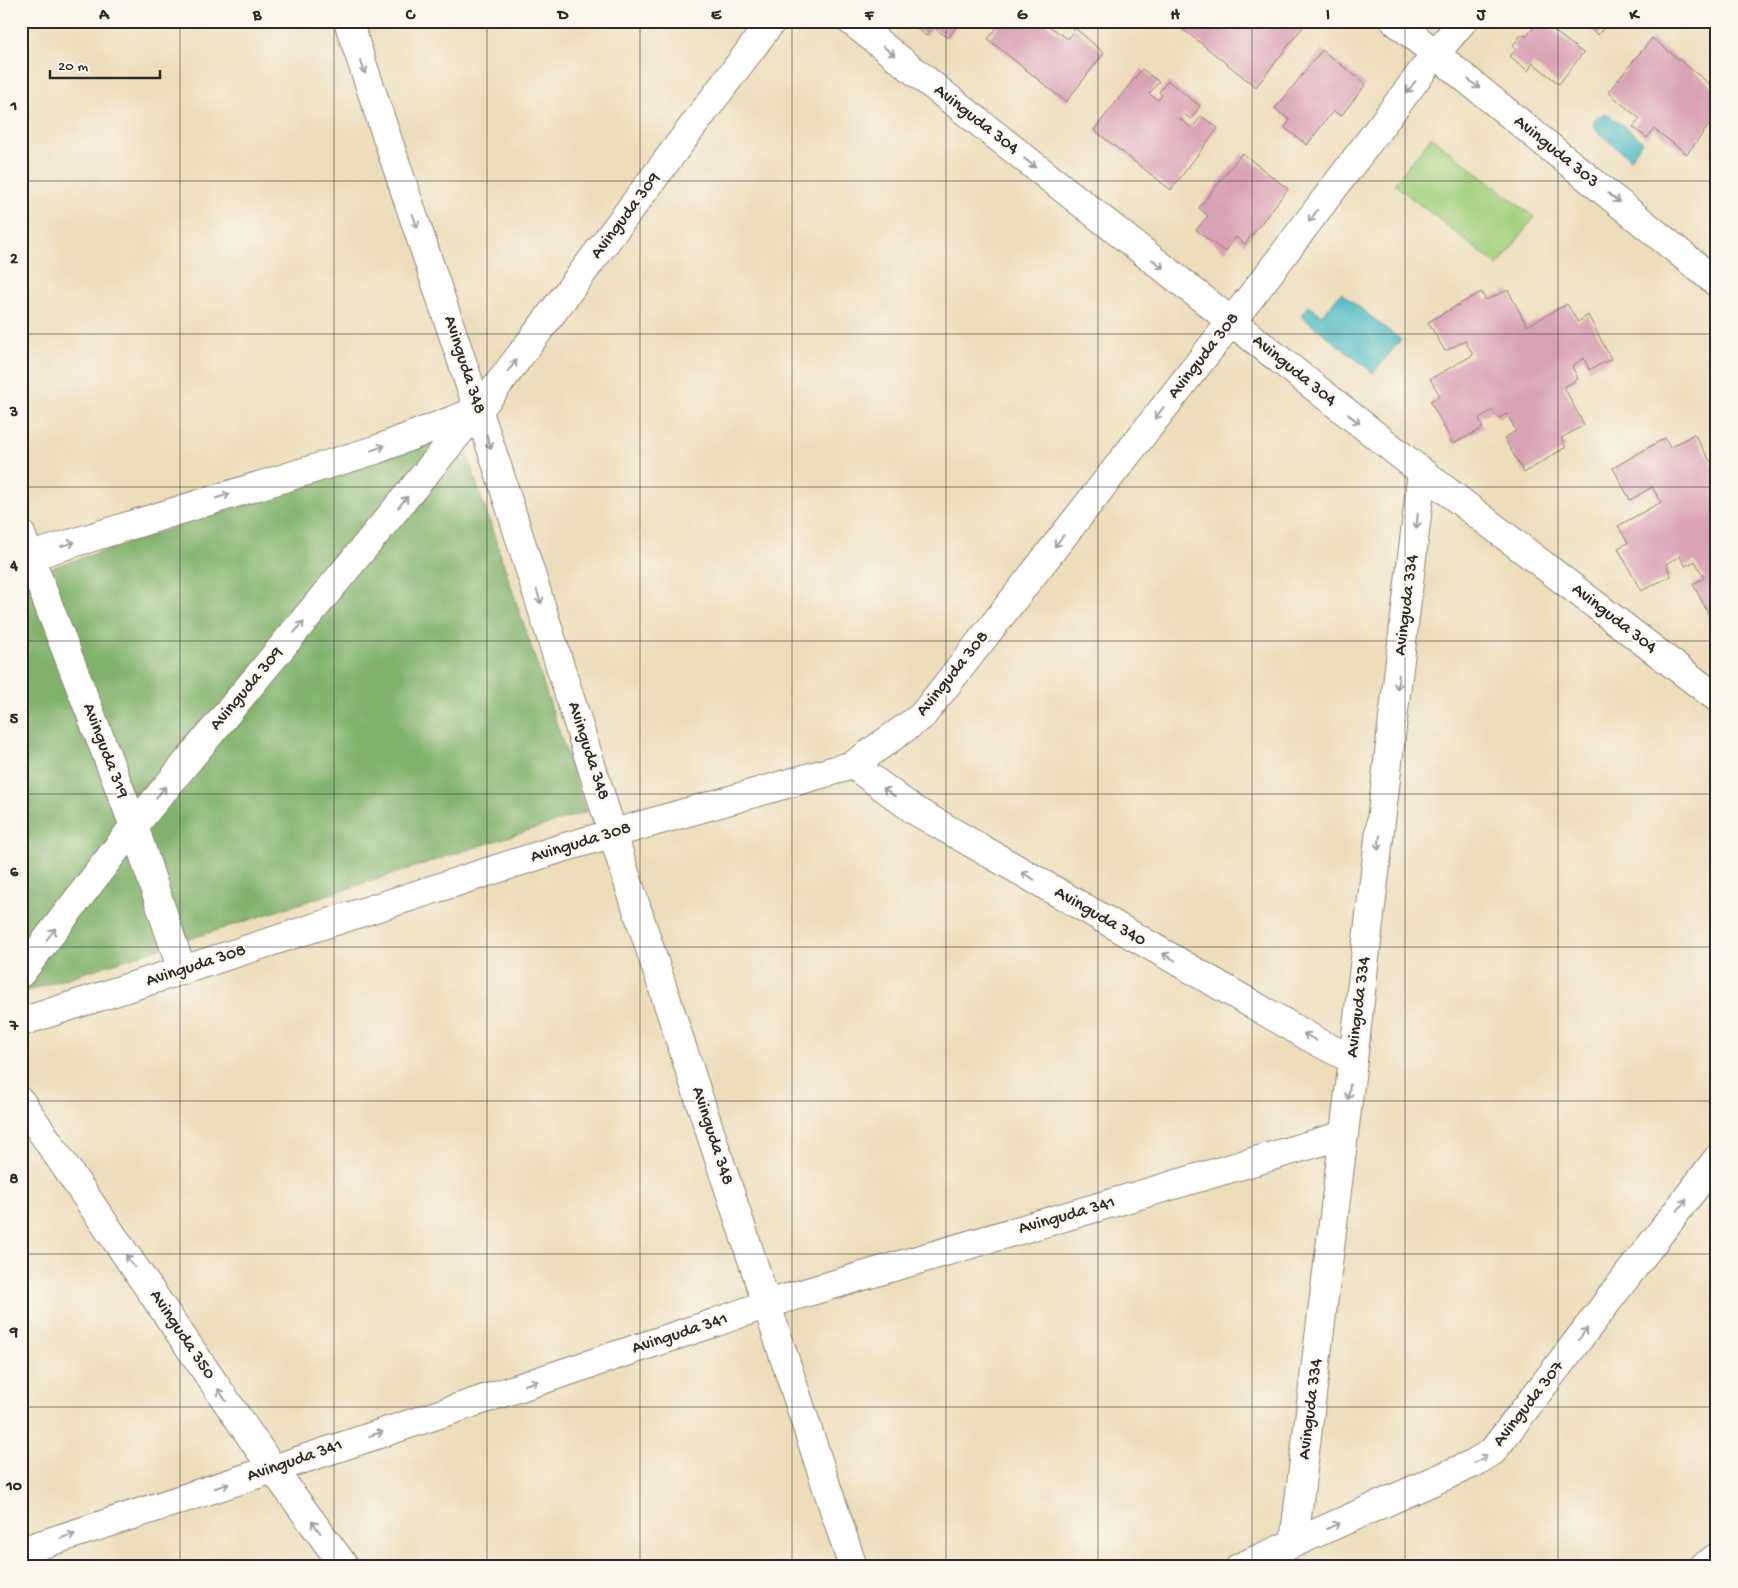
<svg xmlns="http://www.w3.org/2000/svg" width="1738" height="1588" font-family="'Gochi Hand',sans-serif">
<rect width="100%" height="100%" fill="#fbf7ec"/>
<filter id="ink" filterUnits="userSpaceOnUse"><feTurbulence type="fractalNoise" baseFrequency=".02" numOctaves="2"/><feDisplacementMap in="SourceGraphic" scale="10" xChannelSelector="R" yChannelSelector="G"/><feConvolveMatrix kernelMatrix="1 2 1 2 8 2 1 2 1" color-interpolation-filters="sRGB"/></filter>
<filter id="wash" filterUnits="userSpaceOnUse"><feTurbulence type="fractalNoise" baseFrequency=".0096" numOctaves="4" result="noise"/><feDisplacementMap in="SourceGraphic" scale="20" xChannelSelector="R" yChannelSelector="G"/><feGaussianBlur stdDeviation="1.12" result="paint"/><feColorMatrix in="noise" values="0 0 0 0 0 0 0 0 0 0 0 0 0 0 0 0 0 1.4 0 .05"/><feComposite in="paint" operator="in"/></filter>
<g filter="url(#wash)">
<rect width="100%" height="100%" fill="#edddbb"/>
<path fill="#a2d07d" stroke="#667e54" d="M1431,137L1534,217L1498,266L1394,184Z"/>
<path fill="#81b26c" stroke="#566e4c" d="M460,433L586,812L21,993V578Z"/>
<g fill="#48b7c1" stroke="#3a7176">
<path d="M1606,113L1643,141L1630,159L1593,128L1595,119Z"/>
<path d="M1341,293L1401,340L1373,373L1301,316L1309,306L1322,315Z"/>
</g>
<g id="blocks">
<g fill="#d9a2b5">
<path d="M908,21H960L948,38L933,27L926,36Z"/>
<path d="M1002,21H1050L1047,25L1068,39L1075,28L1104,53L1066,102L988,39Z"/>
<path d="M1177,21H1304L1306,23L1256,87L1175,23Z"/>
<path d="M1538,21H1541L1583,53L1559,84L1533,63L1528,71L1510,56L1516,50L1513,45L1521,35L1527,36Z"/>
<path d="M1583,21H1609L1598,35Z"/>
<path d="M1652,38L1717,90V115L1687,154L1654,129L1647,138L1633,127L1640,119L1608,92Z"/>
<path d="M1322,50L1366,84L1341,116L1333,111L1307,145L1285,128L1290,120L1275,109Z"/>
<path d="M1142,69L1159,82L1149,94L1158,100L1162,95L1159,92L1168,81L1200,106L1191,119L1184,114L1180,119L1192,128L1201,116L1218,128L1171,190L1094,130Z"/>
<path d="M1242,153L1288,189L1245,244L1236,237L1225,252L1196,230L1208,216L1199,208Z"/>
<path d="M1508,290L1527,326L1567,304L1578,322L1588,315L1611,359L1589,370L1584,358L1572,366L1578,379L1564,387L1584,425L1561,438L1566,447L1524,473L1504,438L1516,431L1507,414L1498,418L1493,410L1479,418L1483,428L1453,444L1430,401L1440,396L1430,379L1473,355L1465,341L1445,351L1428,322L1481,292L1486,300Z"/>
<path d="M1694,434L1715,469L1717,468V613L1710,617L1693,584L1704,578L1695,561L1685,566L1680,556L1666,564L1671,576L1641,591L1618,548L1628,543L1618,526L1661,502L1652,487L1630,500L1613,468L1665,438L1670,448Z"/>
</g>
</g>
</g>
<g filter="url(#ink)">
<use href="#blocks" fill-opacity="0" stroke="#8c8473" stroke-width="1"/>
<g fill="none" stroke-linecap="round" stroke-linejoin="round">
<defs>
<g id="street">
<path d="M348,21L499,472L626,876L853,1567"/>
<path d="M851,21L1422,472L1717,698"/>
<path d="M1395,21L1717,283"/>
<path d="M21,534L134,826L182,971"/>
<path d="M21,559L375,450L479,410L772,21"/>
<path d="M853,765L914,810L1318,1042L1353,1060"/>
<path d="M21,973L134,826L477,411"/>
<path d="M21,1022L562,848L853,765L922,716L1264,280L1436,53L1463,21"/>
<path d="M21,1102L273,1469L345,1567"/>
<path d="M1294,1542L1353,1060L1422,472"/>
<path d="M21,1551C253,1477 483,1399 714,1323L767,1304L1344,1135"/>
<path d="M1240,1567L1474,1463L1492,1452L1717,1159"/>
<path d="M1703,1567L1717,1557"/>
</g>
</defs>
<use href="#street" stroke="#8c8473" stroke-width="30"/>
<use href="#street" stroke="#fff" stroke-width="28"/>
</g>
<defs><path id="oneway-shaft" d="M-6 0H5M1.5-3L5.5 0L1.5 3" fill="none" stroke-width="1.6" stroke-linecap="round" stroke-linejoin="round" transform="scale(1.25)"/></defs>
<g stroke="#a0a0a0">
<use href="#oneway-shaft" transform="translate(889 51) rotate(38)"/>
<use href="#oneway-shaft" transform="translate(363 67) rotate(71)"/>
<use href="#oneway-shaft" transform="translate(1474 84) rotate(39)"/>
<use href="#oneway-shaft" transform="translate(1411 87) rotate(127)"/>
<use href="#oneway-shaft" transform="translate(1030 163) rotate(38)"/>
<use href="#oneway-shaft" transform="translate(1614 198) rotate(39)"/>
<use href="#oneway-shaft" transform="translate(1313 216) rotate(127)"/>
<use href="#oneway-shaft" transform="translate(415 221) rotate(71)"/>
<use href="#oneway-shaft" transform="translate(1158 264) rotate(38)"/>
<use href="#oneway-shaft" transform="translate(512 366) rotate(-52)"/>
<use href="#oneway-shaft" transform="translate(1159 413) rotate(128)"/>
<use href="#oneway-shaft" transform="translate(1354 419) rotate(38)"/>
<use href="#oneway-shaft" transform="translate(489 442) rotate(72)"/>
<use href="#oneway-shaft" transform="translate(378 448) rotate(-20)"/>
<use href="#oneway-shaft" transform="translate(223 496) rotate(-17)"/>
<use href="#oneway-shaft" transform="translate(403 502) rotate(-50)"/>
<use href="#oneway-shaft" transform="translate(1417 521) rotate(96)"/>
<use href="#oneway-shaft" transform="translate(1059 541) rotate(128)"/>
<use href="#oneway-shaft" transform="translate(68 544) rotate(-17)"/>
<use href="#oneway-shaft" transform="translate(539 597) rotate(72)"/>
<use href="#oneway-shaft" transform="translate(299 627) rotate(-50)"/>
<use href="#oneway-shaft" transform="translate(1398 682) rotate(97)"/>
<use href="#oneway-shaft" transform="translate(161 792) rotate(-50)"/>
<use href="#oneway-shaft" transform="translate(889 792) rotate(-143)"/>
<use href="#oneway-shaft" transform="translate(1379 843) rotate(97)"/>
<use href="#oneway-shaft" transform="translate(1028 876) rotate(-150)"/>
<use href="#oneway-shaft" transform="translate(51 934) rotate(-53)"/>
<use href="#oneway-shaft" transform="translate(1169 957) rotate(-150)"/>
<use href="#oneway-shaft" transform="translate(1310 1037) rotate(-150)"/>
<use href="#oneway-shaft" transform="translate(1349 1092) rotate(97)"/>
<use href="#oneway-shaft" transform="translate(1682 1205) rotate(-53)"/>
<use href="#oneway-shaft" transform="translate(130 1261) rotate(-124)"/>
<use href="#oneway-shaft" transform="translate(1583 1334) rotate(-53)"/>
<use href="#oneway-shaft" transform="translate(531 1383) rotate(-18)"/>
<use href="#oneway-shaft" transform="translate(222 1395) rotate(-124)"/>
<use href="#oneway-shaft" transform="translate(376 1434) rotate(-18)"/>
<use href="#oneway-shaft" transform="translate(1481 1459) rotate(-31)"/>
<use href="#oneway-shaft" transform="translate(222 1486) rotate(-18)"/>
<use href="#oneway-shaft" transform="translate(1333 1526) rotate(-24)"/>
<use href="#oneway-shaft" transform="translate(316 1527) rotate(-126)"/>
<use href="#oneway-shaft" transform="translate(68 1536) rotate(-18)"/>
</g>
</g>
<path fill="none" stroke="#2b2b2b" stroke-width="1" stroke-opacity="0.55" d="M180,21V1567M334,21V1567M487,21V1567M640,21V1567M792,21V1567M946,21V1567M1098,21V1567M1252,21V1567M1405,21V1567M1558,21V1567M21,181H1717M21,334H1717M21,487H1717M21,641H1717M21,794H1717M21,947H1717M21,1101H1717M21,1254H1717M21,1407H1717"/>
<g text-anchor="middle" dominant-baseline="central" stroke-width="4.5" stroke-linejoin="round" paint-order="stroke">
<g font-size="18" fill="#2b2b2b" stroke="#fbf7ec">
<text transform="translate(976 120) rotate(38)">Avinguda 304</text>
<text transform="translate(1556 152) rotate(39)">Avinguda 303</text>
<text transform="translate(626 216) rotate(-53)">Avinguda 309</text>
<text transform="translate(1204 356) rotate(-52)">Avinguda 308</text>
<text transform="translate(464 365) rotate(72)">Avinguda 348</text>
<text transform="translate(1294 371) rotate(39)">Avinguda 304</text>
<text transform="translate(1407 605) rotate(-83)">Avinguda 334</text>
<text transform="translate(1614 619) rotate(38)">Avinguda 304</text>
<text transform="translate(953 674) rotate(-51)">Avinguda 308</text>
<text transform="translate(247 689) rotate(-50)">Avinguda 309</text>
<text transform="translate(105 751) rotate(69)">Avinguda 319</text>
<text transform="translate(588 751) rotate(72)">Avinguda 348</text>
<text transform="translate(581 843) rotate(-17)">Avinguda 308</text>
<text transform="translate(1100 917) rotate(30)">Avinguda 340</text>
<text transform="translate(196 966) rotate(-18)">Avinguda 308</text>
<text transform="translate(1359 1007) rotate(-83)">Avinguda 334</text>
<text transform="translate(712 1136) rotate(72)">Avinguda 348</text>
<text transform="translate(1067 1216) rotate(-16)">Avinguda 341</text>
<text transform="translate(680 1334) rotate(-18)">Avinguda 341</text>
<text transform="translate(182 1335) rotate(56)">Avinguda 350</text>
<text transform="translate(1529 1404) rotate(-52)">Avinguda 307</text>
<text transform="translate(1311 1409) rotate(-83)">Avinguda 334</text>
<text transform="translate(295 1461) rotate(-19)">Avinguda 341</text>
</g>
</g>
<rect width="1738" height="1588" fill="none" stroke="#fbf7ec" stroke-width="55"/>
<path d="M50 70v8h110v-8" fill="none" stroke="#2b2b2b" stroke-width="2.5"/>
<text x="58" y="70" font-size="15" fill="#2b2b2b" stroke="#fbf7ec" stroke-width="4" paint-order="stroke">20 m</text>
<rect x="28" y="28" width="1682" height="1532" fill="none" stroke="#2b2b2b" stroke-width="2"/>
<g font-size="16" text-anchor="middle" font-weight="bold" fill="#2b2b2b">
<text x="104" y="19">A</text>
<text x="257" y="19">B</text>
<text x="410" y="19">C</text>
<text x="563" y="19">D</text>
<text x="716" y="19">E</text>
<text x="869" y="19">F</text>
<text x="1022" y="19">G</text>
<text x="1175" y="19">H</text>
<text x="1328" y="19">I</text>
<text x="1481" y="19">J</text>
<text x="1634" y="19">K</text>
<text x="14" y="110">1</text>
<text x="14" y="263">2</text>
<text x="14" y="416">3</text>
<text x="14" y="570">4</text>
<text x="14" y="723">5</text>
<text x="14" y="876">6</text>
<text x="14" y="1030">7</text>
<text x="14" y="1183">8</text>
<text x="14" y="1336">9</text>
<text x="14" y="1490">10</text>
</g>
</svg>
